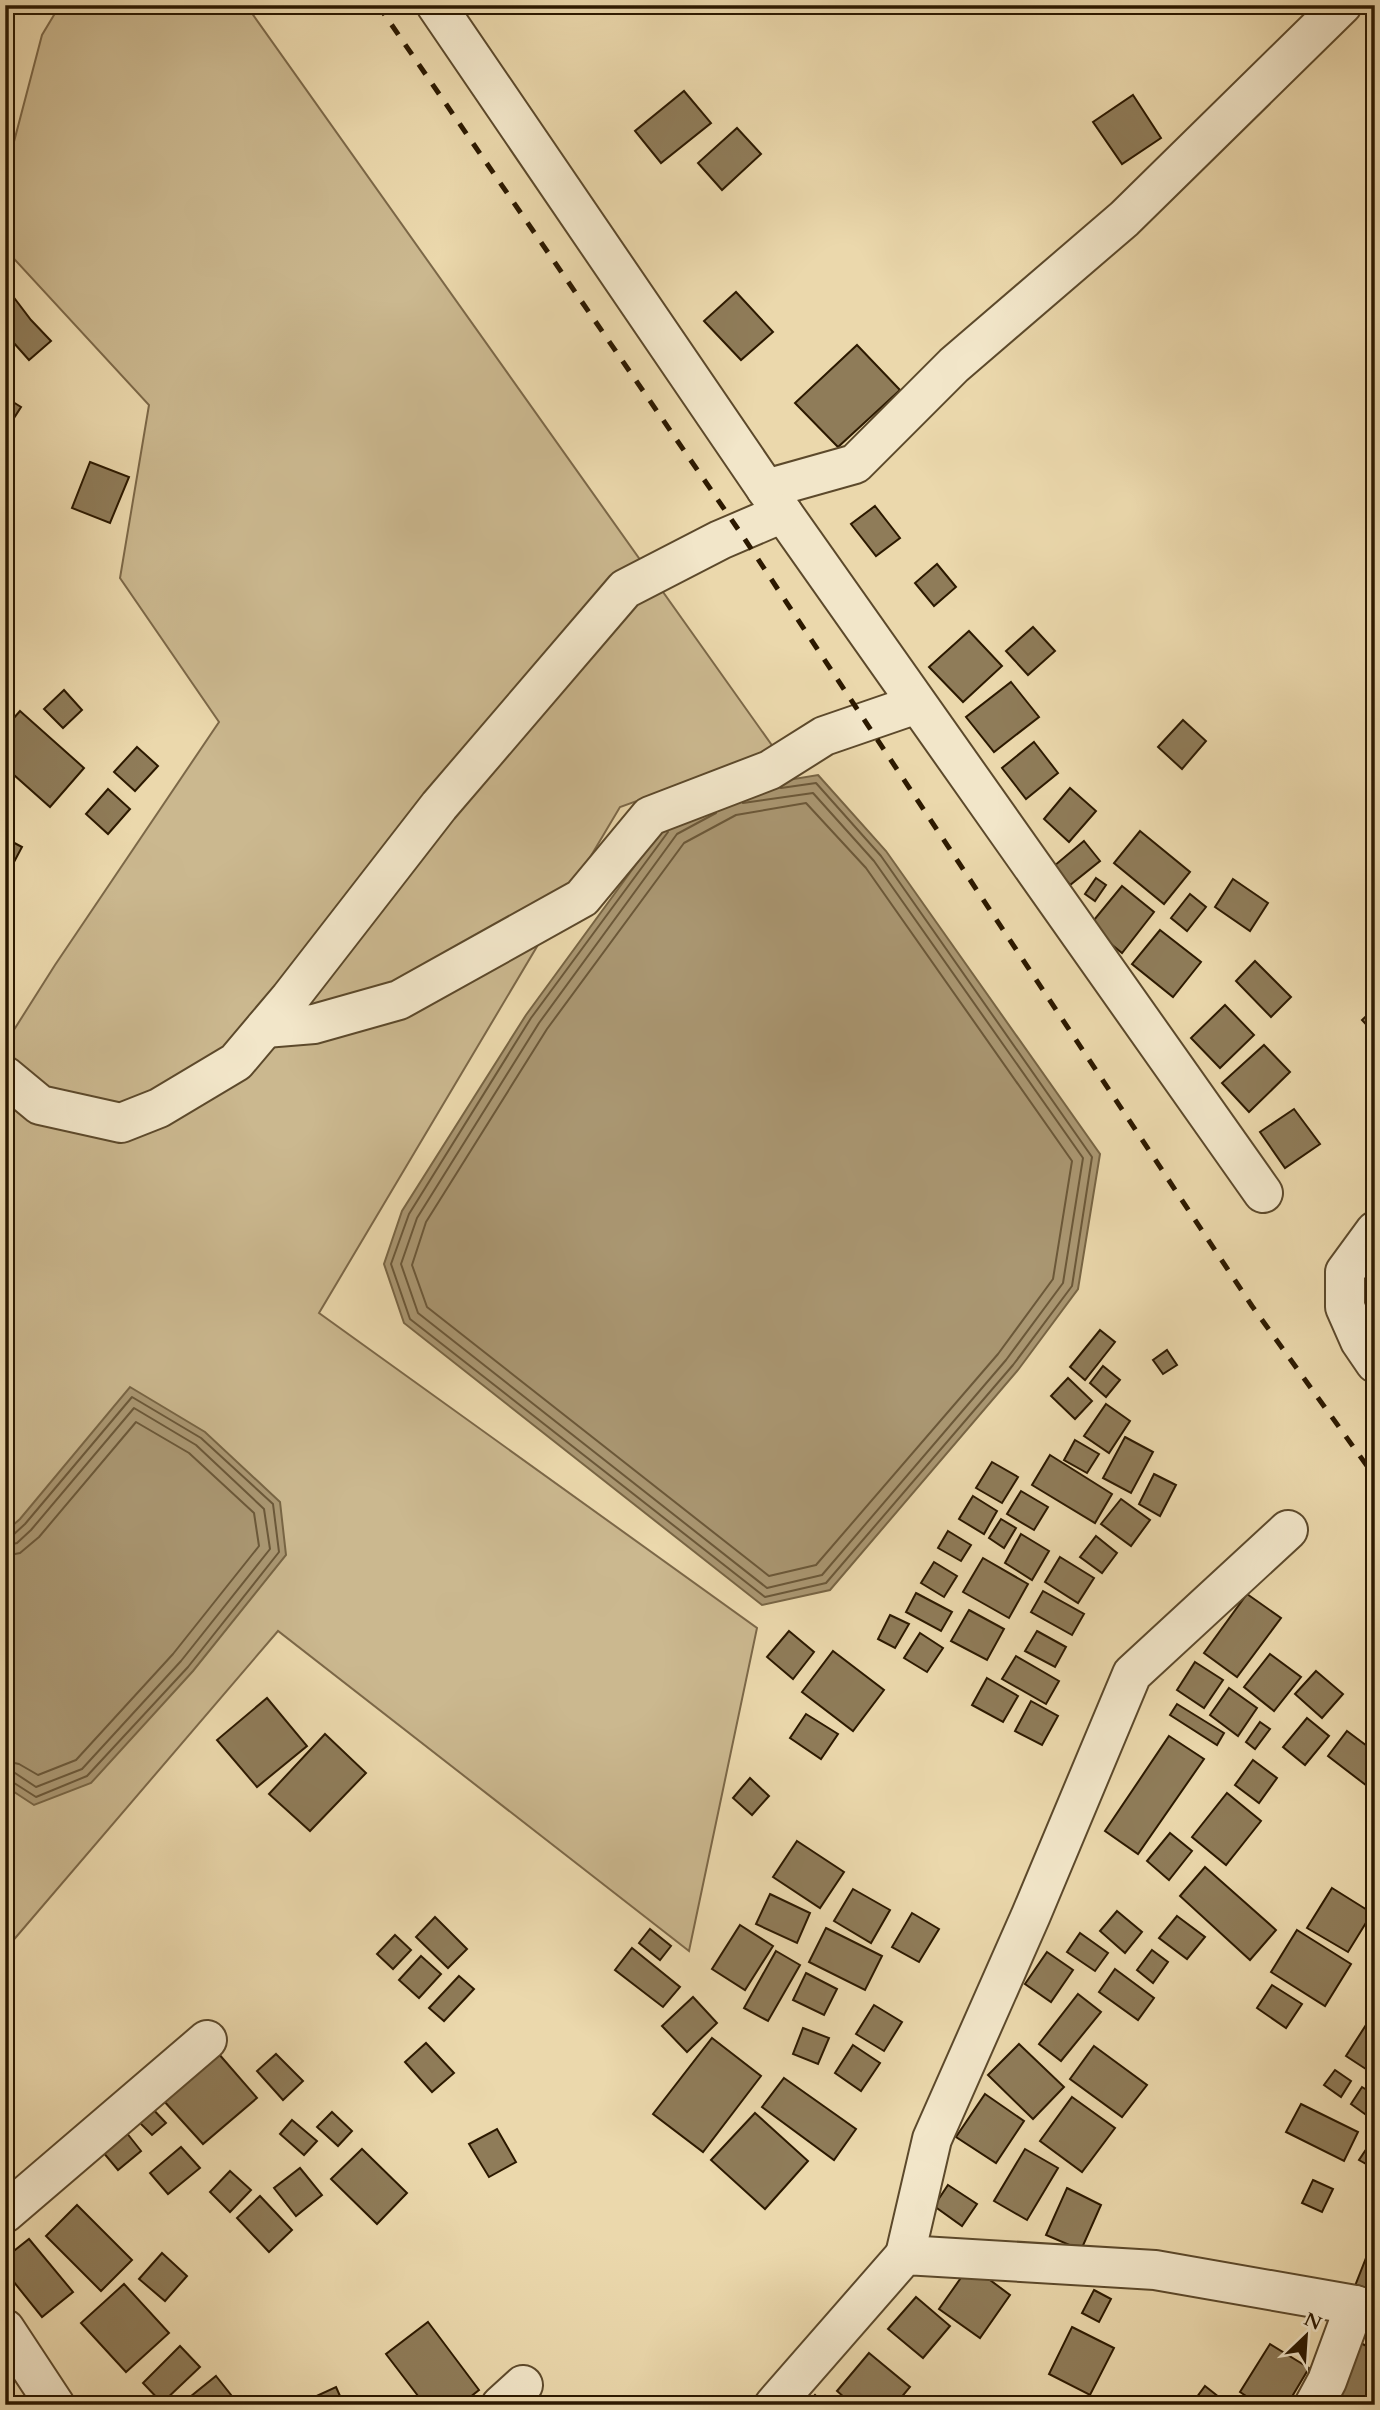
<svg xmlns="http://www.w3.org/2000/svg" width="1380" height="2410" font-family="Cardo,serif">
<rect width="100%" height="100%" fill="#ebd8ac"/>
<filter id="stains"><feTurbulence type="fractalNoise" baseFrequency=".00286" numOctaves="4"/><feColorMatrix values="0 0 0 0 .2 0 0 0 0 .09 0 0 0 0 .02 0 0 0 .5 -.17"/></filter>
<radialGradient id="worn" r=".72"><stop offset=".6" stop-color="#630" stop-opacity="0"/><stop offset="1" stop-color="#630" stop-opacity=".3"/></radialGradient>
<path fill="#cbb88f" stroke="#7c6848" stroke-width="2" d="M60,5H246L776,751L620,807L319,1313L757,1628L689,1951L278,1631L5,1950V1044L55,965L219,722L120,578L149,405L5,249V176L42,35Z"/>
<g fill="#aa9772" stroke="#786544" stroke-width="2">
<path d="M818,775L886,851L1100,1154L1078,1289L1018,1370L830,1590L762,1605L404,1323L384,1264L402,1211L526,1015L667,822L727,790Z"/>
<path d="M130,1387L205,1432L280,1502L286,1555L193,1671L91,1783L34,1805L5,1786V1532L20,1519Z"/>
</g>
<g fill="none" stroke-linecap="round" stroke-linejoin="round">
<g stroke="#6b5839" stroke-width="2">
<path d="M806,803L866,868L1072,1161L1053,1279L998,1354L816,1565L769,1576L427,1307L412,1265L426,1222L547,1029L684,843L736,815Z"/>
<path d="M716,813L677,834L539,1023L417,1218L401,1264L418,1313L767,1588L822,1575L1006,1360L1063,1283L1083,1158L874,861L813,793L743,803"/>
<path d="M668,832L531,1018L409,1214L391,1264L410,1319L765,1597L826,1583L1013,1365L1072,1286L1092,1157L881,856L816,783L781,788"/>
<path d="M5,1537L12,1536L25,1524L132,1397L201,1438L273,1504L279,1552L188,1667L87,1776L36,1797L11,1781H5"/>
<path d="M5,1546L17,1543L31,1530L134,1408L196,1445L264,1509L270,1549L181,1661L82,1769L36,1787L15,1773L5,1772"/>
<path d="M5,1556L20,1553L39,1537L136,1422L189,1453L254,1513L259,1546L173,1654L76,1760L38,1775L19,1764L5,1761"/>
</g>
</g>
<g fill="#8f7c59" stroke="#2c1900" stroke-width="2">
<path d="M684,91L711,123L661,163L635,131Z"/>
<path d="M1133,95L1161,138L1122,164L1093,122Z"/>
<path d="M737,128L761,154L722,190L698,163Z"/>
<path d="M736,292L773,332L741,360L704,321Z"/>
<path d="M12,295L31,320L51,341L29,360L5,333V301Z"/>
<path d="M857,345L900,390L838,447L795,403Z"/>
<path d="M5,397L21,407L5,432Z"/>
<path d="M90,462L129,477L110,523L72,508Z"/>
<path d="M875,506L900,538L876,556L851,524Z"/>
<path d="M937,564L956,587L934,606L915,583Z"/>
<path d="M1033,627L1055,651L1028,675L1006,651Z"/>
<path d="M969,631L1002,666L963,702L929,667Z"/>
<path d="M1011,682L1039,717L994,752L966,717Z"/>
<path d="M64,690L82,710L63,728L44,709Z"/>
<path d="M20,711L84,768L50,807L5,767V728Z"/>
<path d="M1183,720L1206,741L1182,769L1158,747Z"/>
<path d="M1034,742L1058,773L1026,799L1002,768Z"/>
<path d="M137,747L158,766L135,791L114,772Z"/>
<path d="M1070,788L1096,811L1069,842L1044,819Z"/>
<path d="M108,789L130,809L108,834L86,814Z"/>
<path d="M1140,831L1190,872L1164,904L1114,863Z"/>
<path d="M5,838L22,847L5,879Z"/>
<path d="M1084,841L1100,861L1070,885L1054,866Z"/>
<path d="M1096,878L1106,885L1095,901L1085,894Z"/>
<path d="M1233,879L1268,903L1250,931L1215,907Z"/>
<path d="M1122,886L1154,912L1122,953L1089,926Z"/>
<path d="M1190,894L1206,907L1187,931L1171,918Z"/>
<path d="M1160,930L1201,962L1173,997L1132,964Z"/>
<path d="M1255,961L1291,997L1271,1017L1236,981Z"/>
<path d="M1225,1005L1254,1035L1220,1068L1191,1038Z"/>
<path d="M1375,1008V1034L1362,1020Z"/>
<path d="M1264,1045L1290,1072L1249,1112L1222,1083Z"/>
<path d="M1294,1109L1320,1144L1285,1168L1260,1132Z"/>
<path d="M1375,1260V1291L1360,1279Z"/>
<path d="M1100,1330L1115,1342L1085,1380L1070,1367Z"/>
<path d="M1167,1350L1177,1365L1163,1374L1153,1360Z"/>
<path d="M1103,1366L1120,1380L1106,1397L1090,1383Z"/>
<path d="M1068,1378L1092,1401L1075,1419L1051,1396Z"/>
<path d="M1106,1404L1130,1421L1109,1453L1084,1436Z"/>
<path d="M1125,1437L1153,1452L1131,1493L1103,1478Z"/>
<path d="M1075,1440L1099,1454L1087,1473L1064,1460Z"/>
<path d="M1050,1455L1112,1494L1095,1523L1032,1485Z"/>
<path d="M992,1462L1018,1477L1002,1503L976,1488Z"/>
<path d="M1154,1474L1176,1485L1160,1516L1139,1504Z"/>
<path d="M1021,1491L1048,1507L1034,1530L1007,1514Z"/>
<path d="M973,1496L997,1511L984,1534L959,1519Z"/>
<path d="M1121,1499L1150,1520L1131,1546L1101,1524Z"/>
<path d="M1001,1519L1016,1528L1004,1548L989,1538Z"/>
<path d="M948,1531L971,1545L961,1561L938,1548Z"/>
<path d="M1021,1534L1049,1551L1032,1580L1005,1563Z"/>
<path d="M1096,1536L1117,1553L1102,1573L1080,1557Z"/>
<path d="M1060,1557L1094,1578L1078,1603L1045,1582Z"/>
<path d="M983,1558L1028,1584L1009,1618L963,1592Z"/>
<path d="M934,1562L957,1576L944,1597L921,1583Z"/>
<path d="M1043,1591L1084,1614L1072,1635L1031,1612Z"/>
<path d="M916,1593L952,1612L941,1631L906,1612Z"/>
<path d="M1247,1594L1281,1618L1237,1677L1204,1653Z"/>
<path d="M969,1610L1004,1629L987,1660L951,1641Z"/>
<path d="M890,1615L909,1624L895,1648L878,1639Z"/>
<path d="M789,1631L814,1652L793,1679L767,1657Z"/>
<path d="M1037,1631L1066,1647L1055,1667L1025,1651Z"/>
<path d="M920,1633L943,1648L927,1672L904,1658Z"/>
<path d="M833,1651L884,1690L853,1731L802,1692Z"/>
<path d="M1270,1654L1301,1677L1274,1711L1244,1687Z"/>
<path d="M1016,1656L1059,1681L1046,1704L1002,1679Z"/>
<path d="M1195,1662L1223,1680L1204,1708L1177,1690Z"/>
<path d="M1316,1671L1343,1694L1322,1718L1295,1694Z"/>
<path d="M987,1678L1018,1696L1003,1722L972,1705Z"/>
<path d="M1229,1688L1257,1708L1238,1736L1210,1715Z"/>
<path d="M267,1698L307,1746L257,1787L217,1740Z"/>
<path d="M1031,1701L1058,1716L1042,1745L1015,1731Z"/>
<path d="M1177,1704L1224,1733L1217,1745L1170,1715Z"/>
<path d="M806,1714L838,1734L821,1759L790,1738Z"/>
<path d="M1307,1718L1329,1736L1305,1765L1283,1747Z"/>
<path d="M1260,1722L1270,1729L1255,1749L1246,1742Z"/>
<path d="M1347,1731L1375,1752V1777L1367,1786L1328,1756Z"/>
<path d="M325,1734L366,1773L310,1831L269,1794Z"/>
<path d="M1169,1736L1204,1759L1138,1854L1105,1831Z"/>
<path d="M1253,1760L1277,1778L1259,1803L1235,1785Z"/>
<path d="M750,1778L769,1796L752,1815L733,1798Z"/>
<path d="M1227,1793L1261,1821L1226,1865L1192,1837Z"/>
<path d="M1170,1833L1192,1851L1169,1880L1147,1861Z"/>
<path d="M797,1841L844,1872L820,1908L773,1877Z"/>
<path d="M1205,1867L1276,1930L1250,1960L1180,1896Z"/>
<path d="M1332,1888L1372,1913L1348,1952L1307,1928Z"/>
<path d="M853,1889L890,1910L871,1943L834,1921Z"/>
<path d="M770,1894L810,1913L797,1943L756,1924Z"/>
<path d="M1117,1911L1142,1932L1125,1953L1100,1931Z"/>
<path d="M912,1913L939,1929L919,1962L892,1947Z"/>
<path d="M1177,1916L1205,1937L1187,1959L1159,1938Z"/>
<path d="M435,1917L467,1949L448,1968L416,1937Z"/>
<path d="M740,1925L773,1946L745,1990L712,1969Z"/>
<path d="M826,1928L882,1956L865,1990L809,1962Z"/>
<path d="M650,1929L671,1946L660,1960L639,1943Z"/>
<path d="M1297,1930L1351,1964L1325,2006L1271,1972Z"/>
<path d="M1080,1933L1108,1953L1095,1971L1067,1952Z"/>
<path d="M395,1935L411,1950L393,1969L377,1954Z"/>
<path d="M632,1948L680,1987L663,2007L615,1970Z"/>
<path d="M1152,1950L1168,1962L1153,1983L1137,1970Z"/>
<path d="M776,1951L800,1965L768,2021L744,2008Z"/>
<path d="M1047,1952L1073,1970L1051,2002L1025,1984Z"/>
<path d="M421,1956L441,1974L419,1998L399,1980Z"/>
<path d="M1115,1969L1154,1998L1138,2020L1099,1992Z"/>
<path d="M806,1973L837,1989L824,2015L793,2000Z"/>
<path d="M459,1976L474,1989L444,2021L429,2008Z"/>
<path d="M1272,1985L1302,2004L1286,2028L1257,2008Z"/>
<path d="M1078,1994L1101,2012L1061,2061L1039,2044Z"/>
<path d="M693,1997L717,2023L687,2052L662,2026Z"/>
<path d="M874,2005L902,2022L884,2051L856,2034Z"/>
<path d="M1375,2011V2075L1346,2056Z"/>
<path d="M803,2028L829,2038L818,2064L793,2054Z"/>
<path d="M712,2038L761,2076L703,2152L653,2114Z"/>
<path d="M426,2043L454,2073L432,2092L405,2062Z"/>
<path d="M1019,2044L1064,2087L1033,2119L988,2075Z"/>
<path d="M853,2045L880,2063L861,2091L835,2073Z"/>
<path d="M1094,2046L1147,2085L1122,2117L1070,2079Z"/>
<path d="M218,2053L257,2098L203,2144L163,2100Z"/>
<path d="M276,2054L303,2081L283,2100L257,2071Z"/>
<path d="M1335,2070L1351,2081L1341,2097L1324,2085Z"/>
<path d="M784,2078L856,2129L834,2160L762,2107Z"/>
<path d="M1362,2087L1375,2095V2110L1369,2117L1351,2104Z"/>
<path d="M985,2094L1024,2121L996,2163L956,2137Z"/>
<path d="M1072,2097L1115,2128L1082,2172L1040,2141Z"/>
<path d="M1301,2104L1358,2132L1344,2161L1286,2132Z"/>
<path d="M149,2105L166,2123L152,2135L135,2118Z"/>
<path d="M332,2112L352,2131L338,2146L317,2127Z"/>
<path d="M755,2113L808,2161L765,2209L711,2160Z"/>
<path d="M292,2120L317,2141L304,2155L280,2134Z"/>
<path d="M497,2129L516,2162L489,2177L469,2144Z"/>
<path d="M126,2132L141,2151L118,2170L102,2151Z"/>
<path d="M1369,2145L1375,2148V2169L1359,2160Z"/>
<path d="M181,2147L200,2168L168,2194L150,2173Z"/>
<path d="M362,2149L407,2193L377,2224L331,2179Z"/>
<path d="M1025,2149L1058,2168L1027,2220L994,2201Z"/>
<path d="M300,2168L322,2195L296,2216L274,2188Z"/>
<path d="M230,2171L251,2190L230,2212L210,2192Z"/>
<path d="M1313,2180L1333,2189L1322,2212L1302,2203Z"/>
<path d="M948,2185L977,2204L962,2226L934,2206Z"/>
<path d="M1067,2188L1101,2205L1081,2250L1046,2235Z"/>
<path d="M260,2196L292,2230L269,2252L237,2218Z"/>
<path d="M77,2205L132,2260L101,2291L46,2236Z"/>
<path d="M1375,2235V2294L1355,2286Z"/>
<path d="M29,2239L73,2292L42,2317L5,2271V2258Z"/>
<path d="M162,2253L187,2276L165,2301L139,2279Z"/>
<path d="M970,2265L1010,2295L980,2338L939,2309Z"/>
<path d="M124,2284L169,2333L126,2372L81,2323Z"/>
<path d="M1094,2290L1111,2299L1099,2322L1082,2313Z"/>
<path d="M916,2297L950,2326L923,2358L888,2329Z"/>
<path d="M428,2322L479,2390L460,2405H425L386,2354Z"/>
<path d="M1072,2327L1114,2348L1090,2395L1049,2374Z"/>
<path d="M1352,2339L1375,2350V2405H1346L1326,2396Z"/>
<path d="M1270,2344L1309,2368L1287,2405H1260L1240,2392Z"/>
<path d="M180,2346L200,2367L162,2403L143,2383Z"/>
<path d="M869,2353L910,2387L895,2405H853L837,2391Z"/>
<path d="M216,2376L239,2405H180Z"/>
<path d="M1205,2386L1229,2405H1191Z"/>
<path d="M336,2387L344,2405H297Z"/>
<path d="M815,2395L825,2405H806Z"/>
</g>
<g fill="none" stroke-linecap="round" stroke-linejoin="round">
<defs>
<g id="street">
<path d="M436,5L766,489L1263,1193"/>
<path d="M766,489L855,464L954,365L1124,219L1342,5"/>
<path d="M265,1028L314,1024L399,1000L582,898L650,816L770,770L824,736L917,704"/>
<path d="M5,1076L40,1105L121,1123L159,1108L236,1062L290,998L439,806L625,589L720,540L783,513"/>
<path d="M1375,1231L1345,1272V1307L1360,1341L1375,1363"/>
<path d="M5,2213L207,2040"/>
<path d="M905,2255L932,2139L1031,1915L1132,1674L1288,1530"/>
<path d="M5,2329L55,2405"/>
<path d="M501,2405L523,2385"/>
<path d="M774,2405L905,2255L1155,2270L1355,2305L1375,2311"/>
<path d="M1314,2405L1327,2381L1355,2305"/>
</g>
</defs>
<use href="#street" stroke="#5c492b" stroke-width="42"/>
<use href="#street" stroke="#f2e6c9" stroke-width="38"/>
<path stroke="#2c1900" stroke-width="5" stroke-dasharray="12 12" stroke-linecap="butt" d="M378,5L740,532L1252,1306L1375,1477"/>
</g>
<rect width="1380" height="2410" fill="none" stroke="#ebd8ac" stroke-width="28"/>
<rect x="7" y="7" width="1366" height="2396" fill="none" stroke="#2c1900" stroke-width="3.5"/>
<rect x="14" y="14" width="1352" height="2382" fill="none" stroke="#2c1900" stroke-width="2"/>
<g transform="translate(1306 2336) rotate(25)" stroke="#f2e6c9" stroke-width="5" paint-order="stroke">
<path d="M0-5L12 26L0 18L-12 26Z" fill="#2c1900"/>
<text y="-10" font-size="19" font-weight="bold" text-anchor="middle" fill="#2c1900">N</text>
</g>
<rect width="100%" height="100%" filter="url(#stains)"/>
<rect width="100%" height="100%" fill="url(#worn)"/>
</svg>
